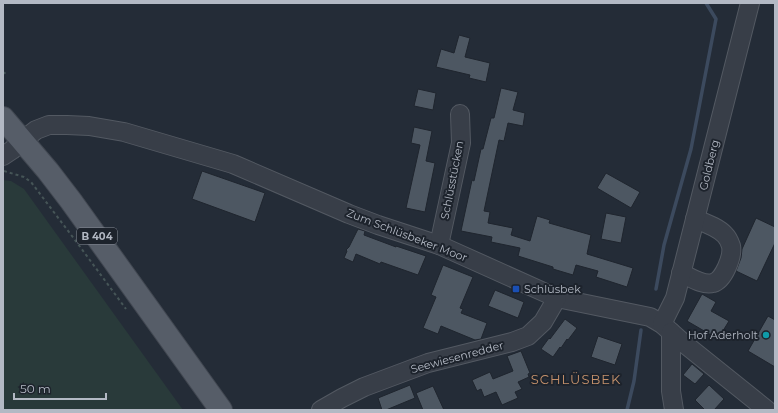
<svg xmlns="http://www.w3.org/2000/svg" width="778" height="413" font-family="Montserrat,sans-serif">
<rect width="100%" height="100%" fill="#242c37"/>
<path fill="#293a3a" d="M3,180L11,181L24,189L183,410H3Z"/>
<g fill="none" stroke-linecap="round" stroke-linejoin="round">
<g stroke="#3c4a5e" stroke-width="3.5">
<path d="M656,289L664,245L691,149L716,19L706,3"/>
<path d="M627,410L634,381L641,330"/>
</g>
</g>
<g fill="#4d5762" stroke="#1f252e">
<path d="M459,35L470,38L465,57L490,63L486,82L469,78L470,75L436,67L441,49L454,53Z"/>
<path d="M501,88L518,92L513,110L525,113L523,126L508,123L504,141L499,140L484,211L490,212L488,223L513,228L511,235L530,241L537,216L550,220L549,223L591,235L587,254L633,268L627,287L596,277L598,271L576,265L573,275L553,269V267L518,256L520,248L491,242L492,237L461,231L472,180L474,181L481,149H483L491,118H494Z"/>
<path d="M418,89L436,93L433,110L414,106Z"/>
<path d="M414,127L432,131L426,161L435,163L425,212L406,208L420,145L411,143Z"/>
<path d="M202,171L265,193L255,222L192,199Z"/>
<path d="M606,173L640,192L631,208L597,188Z"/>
<path d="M606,213L626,217L621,243L601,239Z"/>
<path d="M756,218L775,227V243L757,281L736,271L741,258L742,249Z"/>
<path d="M358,229L365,231L364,235L396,247V246L426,256L418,275L381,262L380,264L356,254L353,262L344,258L347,251L346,250L349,247Z"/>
<path d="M443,265L473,277L460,308L463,309L461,313L487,323L481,339L475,340L441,326L438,334L423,328L436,297L431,295Z"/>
<path d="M495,290L524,302L518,318L488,306Z"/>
<path d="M702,294L716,302L711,311L729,321L718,339L687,321Z"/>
<path d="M768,316L775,320V367L748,351Z"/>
<path d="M565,319L577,328L568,340L567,339L561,348L560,347L553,357L541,349L549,338L550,339Z"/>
<path d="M598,336L622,344L615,365L591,357Z"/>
<path d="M521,351L530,373L528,374L529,377L518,382L522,389L515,392L518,398L502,405L496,392L484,397L481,389L477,391L472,380L490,372L493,379L513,371L507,356Z"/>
<path d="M692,364L704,374L695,384L683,375Z"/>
<path d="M410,385L415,398L386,410H382L378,398Z"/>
<path d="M709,385L724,399L714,410H705L695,400Z"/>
<path d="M433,386L444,410H423L416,393Z"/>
</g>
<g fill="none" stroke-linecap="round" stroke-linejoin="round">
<defs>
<g id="minor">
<path d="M3,156L12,150L23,140L36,130L49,125H67L89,126L124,132L233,164L349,214L378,225L439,245L557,298L650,317L662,324L681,341L767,410"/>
<path d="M439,245L461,143L460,114"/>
<path d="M681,273C690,277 703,286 713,283C724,280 733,256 731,246C730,243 727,237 725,235C718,227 705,223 695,219"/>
<path d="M662,324L675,298L750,3"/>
<path d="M671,332V391L674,410"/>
<path d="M321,410L342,398L364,387L428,363L512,342L528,336L543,322L557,298"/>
</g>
<path id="major" d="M3,118L48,171L71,201L221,410"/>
</defs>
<use href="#minor" stroke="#535962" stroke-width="20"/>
<use href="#major" stroke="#414751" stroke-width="24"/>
<g stroke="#465557" stroke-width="2" stroke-dasharray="3 3" stroke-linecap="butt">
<path d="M3,74L6,72"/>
<path d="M4,171L24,177L31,182L78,244L126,309"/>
</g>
<use href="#minor" stroke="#383e48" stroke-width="18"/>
<use href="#major" stroke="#565d68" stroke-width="22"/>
</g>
<rect fill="#1a4fb4" stroke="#1d232c" stroke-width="1.5" x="512" y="285" width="8" height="8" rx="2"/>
<circle fill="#0f9aa8" stroke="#1d232c" stroke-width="1.5" cx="766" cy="335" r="4"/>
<g text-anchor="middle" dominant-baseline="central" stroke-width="4" stroke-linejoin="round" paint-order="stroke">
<rect fill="#1d232c" stroke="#868c96" stroke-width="1" x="77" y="228" width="40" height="16" rx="3"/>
<g font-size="10" font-weight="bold" fill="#b3b9c4">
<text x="97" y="236">B 404</text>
</g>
<g font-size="11" fill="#b3b9c4" stroke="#1d232c">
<text transform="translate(709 165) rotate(-76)">Goldberg</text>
<text transform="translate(452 180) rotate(-79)">Schlüsstücken</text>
<text transform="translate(407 235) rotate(21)">Zum Schlüsbeker Moor</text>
<text transform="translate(457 357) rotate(-15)">Seewiesenredder</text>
</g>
<g font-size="11" fill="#b3b9c4" stroke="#1d232c" text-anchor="start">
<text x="524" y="289">Schlüsbek</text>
<text x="758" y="335" text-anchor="end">Hof Aderholt</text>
</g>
<g font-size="13" letter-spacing="1" fill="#c6926c" stroke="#1d232c">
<text x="576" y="379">SCHLÜSBEK</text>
</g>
</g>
<rect width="778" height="413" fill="none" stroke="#b3b9c4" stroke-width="8"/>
<path d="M14 393v6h92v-6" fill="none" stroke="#b3b9c4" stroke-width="2"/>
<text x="20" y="393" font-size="12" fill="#b3b9c4" stroke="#1d232c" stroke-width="3" paint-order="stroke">50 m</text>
</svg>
